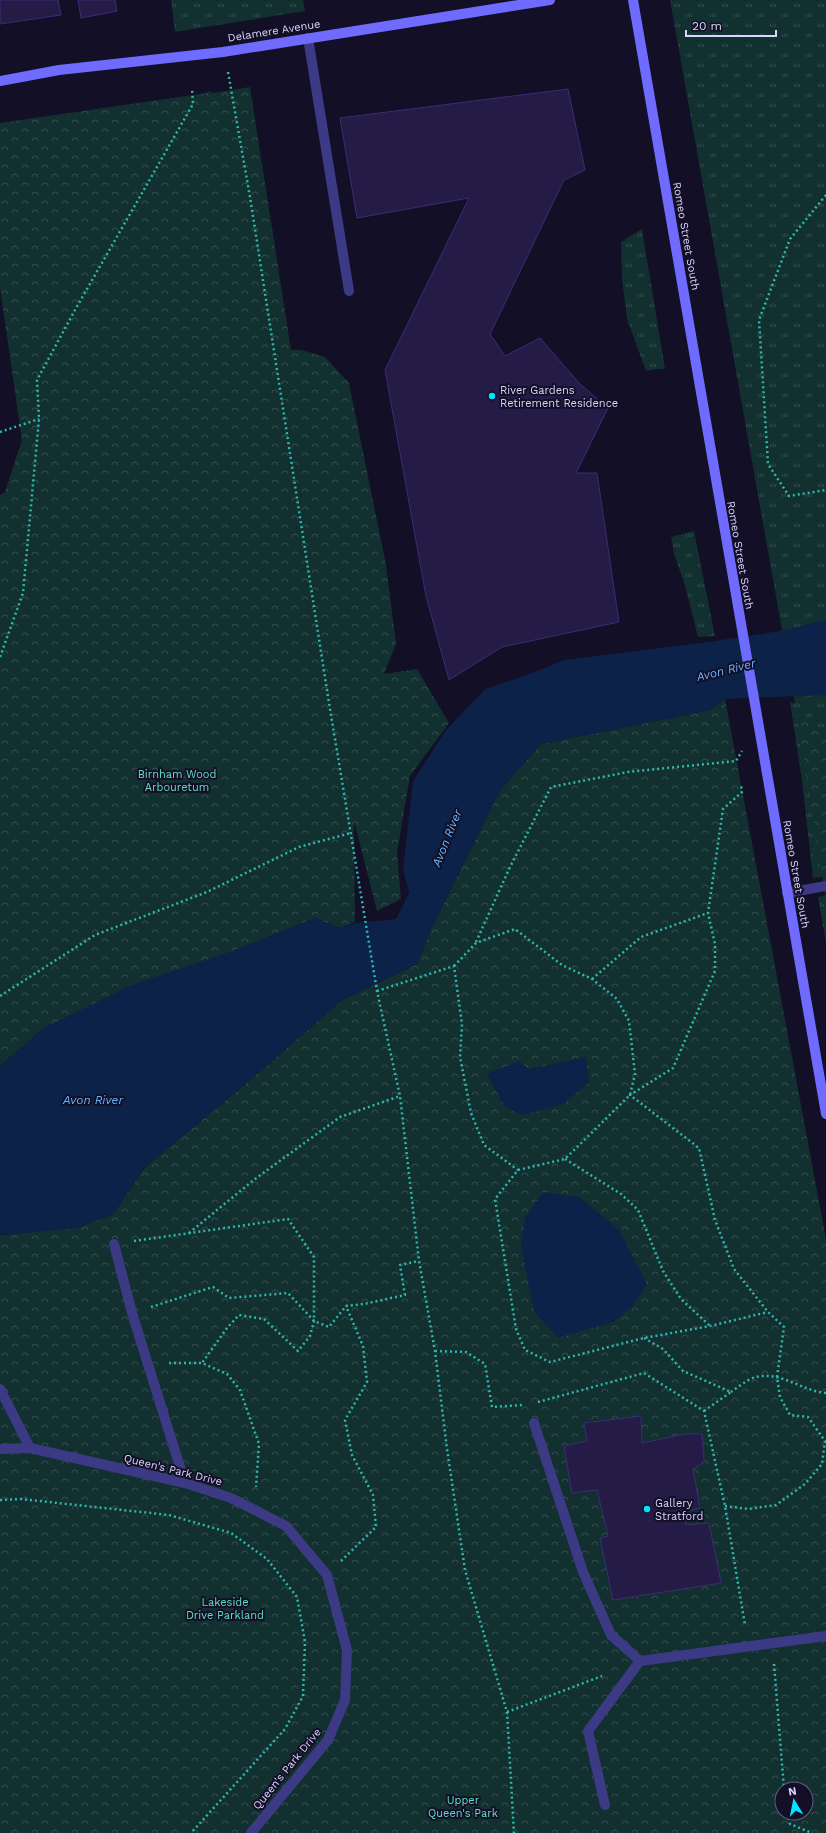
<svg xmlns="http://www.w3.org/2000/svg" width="826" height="1833" font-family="'Work Sans',sans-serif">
<defs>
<pattern id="grass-tufts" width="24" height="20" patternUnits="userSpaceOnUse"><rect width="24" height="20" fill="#12302f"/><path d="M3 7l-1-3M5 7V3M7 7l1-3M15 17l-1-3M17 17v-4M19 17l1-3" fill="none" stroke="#344d4e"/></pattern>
<pattern id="forest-crowns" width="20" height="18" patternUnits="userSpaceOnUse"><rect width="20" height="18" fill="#12302f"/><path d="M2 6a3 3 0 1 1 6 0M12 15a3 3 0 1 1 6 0" fill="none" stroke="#344d4e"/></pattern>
</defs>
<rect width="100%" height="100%" fill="#130f26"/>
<g fill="url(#grass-tufts)">
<path d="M171,0H303L305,11L175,32Z"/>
<path d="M670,0H826V877L813,878L802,780L790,702L795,703Z"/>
<path d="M642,229L665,369H656L646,371L627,319L622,279L621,242Z"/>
<path d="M694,531L715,636L698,637L684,582L674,554L671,537Z"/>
<path d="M826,895V943L818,897Z"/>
</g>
<g fill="url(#forest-crowns)" fill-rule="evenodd">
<path d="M250,87L291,350H301L325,357L349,383L386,565L396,644L384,674L417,669L449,723L410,776L397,852L401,899L377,911L354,821L355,922L340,928L315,918L44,1028L0,1066V495L5,492L22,440L0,288V123L207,93L209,91L212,93Z"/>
<path d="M725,699L826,1239V1833H0V1235L76,1228L113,1214L144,1168L242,1087L342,1000L417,964L431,929L500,790L541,744L710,710ZM782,1789H806V1813H782Z"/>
<path d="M797,712L826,740V901Z"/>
</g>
<g fill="#0c2248">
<path d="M826,620V695L725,699L710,710L541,744L500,790L431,929L417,964L342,1000L242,1087L144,1168L113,1214L76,1228L0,1235V1066L44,1028L134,984L230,952L315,918L340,928L355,923L396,919L409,893L403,869L413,781L446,730L485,689L527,675L564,660L708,642L780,631Z"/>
<path d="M586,1057L589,1082L562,1105L521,1115L505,1107L487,1074L519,1061L529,1069Z"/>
<path d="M543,1192L579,1197L619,1230L647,1284L633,1306L613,1322L558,1338L534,1311L521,1246L525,1218Z"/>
</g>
<g fill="#241b47" stroke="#3b2d73">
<path d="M0,0H58L61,15L0,24Z"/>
<path d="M78,0H115L117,11L81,18Z"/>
<path d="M568,89L585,170L564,180L490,334L505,356L540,338L580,384L608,408L576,473H597L619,622L502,647L449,680L426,596L385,370L469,198L357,218L340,118Z"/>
<path d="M641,1416L642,1443L685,1434H702L704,1462L693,1469L700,1508L684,1511L686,1525L709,1523L721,1583L613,1600L600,1538L608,1536L597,1490L572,1493L564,1446L587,1441L584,1423Z"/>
</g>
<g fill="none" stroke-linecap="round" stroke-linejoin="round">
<g stroke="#2fb8b0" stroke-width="2.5" stroke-dasharray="2 3" stroke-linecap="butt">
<path d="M228,72L250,197L329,703L377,991L400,1096L419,1261L435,1351L447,1449L465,1570L507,1712L514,1833"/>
<path d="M826,195L790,239L759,320L768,464L789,496L826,490"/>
<path d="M0,432L39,419"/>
<path d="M0,657L23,593L39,419L37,380L75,310L193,104L192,88"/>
<path d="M476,942L510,867L551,787L628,772L736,761L742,751"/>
<path d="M454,966L476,943L515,929L562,965L592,979L617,999L629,1021L635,1074L630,1095L565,1159L518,1170L495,1199L516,1329L525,1350L550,1362L644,1338L710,1326L768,1312"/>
<path d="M592,979L641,937L708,913"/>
<path d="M377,991L454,966L462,1024L460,1057L471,1113L484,1145L518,1170"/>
<path d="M0,996L95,935L207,892L299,847L351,833"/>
<path d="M565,1159L621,1194L638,1210L663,1271L681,1299L710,1326"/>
<path d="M189,1233L255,1179L340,1117L400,1096"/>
<path d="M134,1241L288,1219L314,1257V1321L310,1336L298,1351L264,1319L239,1315L227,1328L202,1363"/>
<path d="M151,1307L213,1287L229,1298L288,1293L314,1321L329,1327L346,1306L364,1304L405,1295L400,1265L419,1261"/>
<path d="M644,1338L663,1349L683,1371L731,1392L704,1411"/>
<path d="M435,1351L466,1352L485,1364L492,1407L523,1405"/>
<path d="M169,1363H202L227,1374L240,1390L259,1444L256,1487"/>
<path d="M731,1392C738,1387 748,1379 756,1377C781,1371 802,1391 826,1393"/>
<path d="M538,1402L644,1373L704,1411L725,1506L745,1625"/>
<path d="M0,1500L21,1499L169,1515L231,1533L267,1559L297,1597L305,1642L303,1696L285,1729L191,1833"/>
<path d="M725,1506L748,1509L776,1505L805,1484L822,1464L825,1441L808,1417L790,1415L780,1397L777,1377L784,1327L768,1312L734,1269L715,1220L699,1148L630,1095L673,1068L715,971V944L708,913L723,809L742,792L741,785"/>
<path d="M341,1561L376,1527L373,1495L352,1455L345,1420L367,1382L363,1346L346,1306"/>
<path d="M774,1664L784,1789"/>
<path d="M507,1712L602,1676"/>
<path d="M788,1813L790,1824L812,1833"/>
</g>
<g stroke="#3d3a85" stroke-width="10">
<path d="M308,38L349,291"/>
<path d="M787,893L826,886"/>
<path d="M114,1244L132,1313L185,1483"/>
<path d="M534,1423L583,1572L611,1635L640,1661"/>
<path d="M605,1805L588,1731L640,1661L826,1636"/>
</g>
<g stroke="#3d3a85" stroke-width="10">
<path d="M0,1389L30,1448"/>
<path d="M0,1449L30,1448L185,1483L231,1498L286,1526L327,1575L347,1650L345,1700L328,1740L251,1833"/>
</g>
<g stroke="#6f6bff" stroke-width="10">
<path d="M633,0L826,1114"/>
<path d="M0,81L59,70L223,52L550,0"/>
</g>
</g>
<g fill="#00e5ff" stroke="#130f26" stroke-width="1.5">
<circle cx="492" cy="396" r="4"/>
<circle cx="647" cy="1509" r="4"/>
</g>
<g text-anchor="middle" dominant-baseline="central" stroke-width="4" stroke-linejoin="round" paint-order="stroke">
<g font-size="11" fill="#d9d4ff" stroke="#130f26">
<text transform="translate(274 31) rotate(-9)">Delamere Avenue</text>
<text transform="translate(686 236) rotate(80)">Romeo Street South</text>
<text transform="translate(740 555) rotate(80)">Romeo Street South</text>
<text transform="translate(796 874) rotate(80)">Romeo Street South</text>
<text transform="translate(173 1470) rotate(14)">Queen's Park Drive</text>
<text transform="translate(287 1769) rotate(-51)">Queen's Park Drive</text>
</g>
<g font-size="11" fill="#d9d4ff" stroke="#130f26" text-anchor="start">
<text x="500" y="390">River Gardens<tspan x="500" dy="13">Retirement Residence</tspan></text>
<text x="655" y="1503">Gallery<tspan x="655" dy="13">Stratford</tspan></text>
</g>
<g font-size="11" fill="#5fe0c0" stroke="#130f26">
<text x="177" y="774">Birnham Wood<tspan x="177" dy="13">Arbouretum</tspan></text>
<text x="225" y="1602">Lakeside<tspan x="225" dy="13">Drive Parkland</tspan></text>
<text x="463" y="1800">Upper<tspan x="463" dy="13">Queen's Park</tspan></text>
</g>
<g font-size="12" font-style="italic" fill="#62b6ff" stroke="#130f26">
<text transform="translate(726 670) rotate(-14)">Avon River</text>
<text transform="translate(447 838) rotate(-68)">Avon River</text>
<text x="93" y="1100">Avon River</text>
</g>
</g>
<g transform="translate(794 1801) rotate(350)"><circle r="19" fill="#130f26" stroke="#625e7d"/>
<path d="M0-3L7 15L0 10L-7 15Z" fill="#00e5ff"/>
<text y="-6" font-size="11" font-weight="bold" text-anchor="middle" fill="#d9d4ff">N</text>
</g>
<path d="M686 30v6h90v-6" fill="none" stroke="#d9d4ff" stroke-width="2"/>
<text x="692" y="30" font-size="12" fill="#d9d4ff" stroke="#130f26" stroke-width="3" paint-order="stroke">20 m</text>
</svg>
